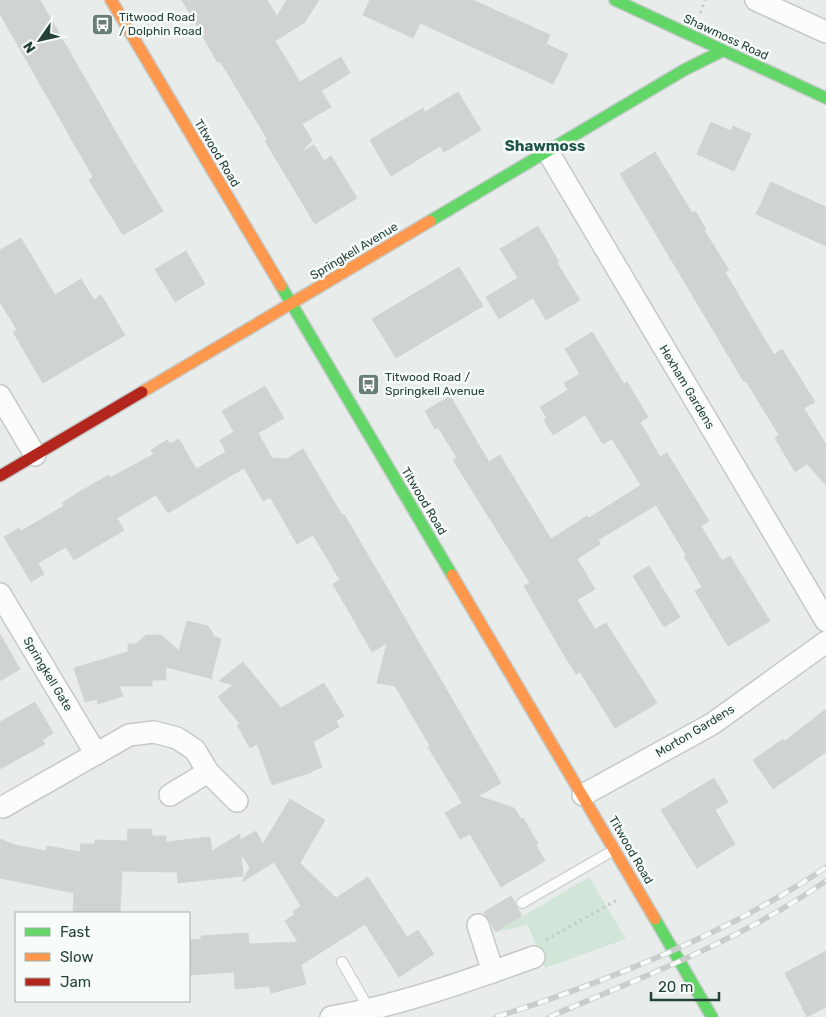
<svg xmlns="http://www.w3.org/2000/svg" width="826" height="1017" font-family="Rubik,sans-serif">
<rect width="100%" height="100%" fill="#e8edeb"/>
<path fill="#d1e6d8" d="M589,877L626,939L545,968L528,925L496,932Z"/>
<g fill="#cfd4d2" stroke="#d1d6d4">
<path d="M0,0H40L129,155L163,211L123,235L89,180L93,177L0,14Z"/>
<path d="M182,0H267L277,16L287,0H319L305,22L275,41L300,82L341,57L350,73L321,91L331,107L302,124L312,140L301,153L314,145L324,161L331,156L357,198L315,224L265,141L268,140L220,61L218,63Z"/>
<path d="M370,0H473L550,35L546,44L568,54L553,84L420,23L413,38L363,15Z"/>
<path d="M458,92L481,130L444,152L440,146L391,176L370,140L423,108L425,112Z"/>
<path d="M711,122L731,131L733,126L751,134L734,171L697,154Z"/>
<path d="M655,152L692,213L695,211L706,229L704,230L729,270L725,272L774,355L782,349L815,402L804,408L826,445V485L807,464L795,472L775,438L779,435L746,381L744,382L620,174Z"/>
<path d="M771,182L826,207V246L756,214Z"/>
<path d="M538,226L559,262L557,263L580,300L546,320L533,298L499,319L486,297L518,278L500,249Z"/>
<path d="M21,238L55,295L81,279L94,300L101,295L125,335L43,383L13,332L17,330L0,302V250Z"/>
<path d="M186,251L205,284L175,302L155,269Z"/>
<path d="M459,267L483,306L396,358L372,319Z"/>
<path d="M592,332L624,384L627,382L648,417L640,422L660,457L667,453L709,521L701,526L722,561L730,556L770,621L728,646L695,591L702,587L684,556L686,555L656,505L598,540L600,544L577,559L595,589L577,600L595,629L606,623L657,703L615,728L580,672L576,674L561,650L524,586L530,583L453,460L457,458L438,427L435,429L425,411L450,396L489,462L500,455L551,539L587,516L589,518L641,485L612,439L603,444L585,415L553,435L544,420L547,418L540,407L568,390L564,383L580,374L565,349Z"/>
<path d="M265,386L284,418L258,433L272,458L287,459L303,449L342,515L344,514L501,783L478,796L514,808L521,819L523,818L538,844L536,845L545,861L501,887L470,834L460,839L445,813L462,803L428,747L430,746L395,686L377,683L387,643L372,652L333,584L340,580L313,535L297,544L270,497L263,501L244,468L168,513L156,495L117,518L124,530L74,560L66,547L38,563L44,574L31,582L4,537L19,528L21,531L64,506L62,503L81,491L109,475L110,478L154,454L151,450L167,440L170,444L179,439L196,469L226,452L220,440L234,432L222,411Z"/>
<path d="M649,566L680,617L664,627L633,576Z"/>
<path d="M187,621L208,626L215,637L221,639L211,678L213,679L166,667V680H152V686H119L123,696L98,704L97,699L85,702L74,668L128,652V644H136L146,635H161L179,651Z"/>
<path d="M0,634L20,669L0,681Z"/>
<path d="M243,662L281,708L324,683L344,716L336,721L339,727L313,742L322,767L312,771V772L272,785L257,744L250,748L237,725L240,724L218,697L233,685L219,681Z"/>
<path d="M35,702L53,733L42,740L45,744L0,769V722Z"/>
<path d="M826,709V752L773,789L753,760L783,739L785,741Z"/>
<path d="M714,778L728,802L715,810L735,844L697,868L661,810Z"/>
<path d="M290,799L325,820L300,863L336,898L368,877L407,937L418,930L434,954L399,977L365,924L301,965L306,984L271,993L269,986L235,989L234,972L189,975V940L201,939V936L248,933L249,944L298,942L285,921L295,914L293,912L301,906L274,862L242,882L250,867L241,854L243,876L178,883L177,872L122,871L120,913H73L74,893L0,878V839L15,845L46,851L47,846L80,852L81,844H95V840L127,841L128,829H152V836H166V842L210,837L212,851L240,834V840L256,831L263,844Z"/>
<path d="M511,896L522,916L496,932L484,912Z"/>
<path d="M826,951V1007L807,1017L785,973Z"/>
</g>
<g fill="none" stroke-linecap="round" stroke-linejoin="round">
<defs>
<g id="lane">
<path d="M522,903L614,850"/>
<path d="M342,962L369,1009"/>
</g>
<g id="street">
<path d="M756,0L826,32"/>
<path d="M548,152L826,621"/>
<path d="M0,396L35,455"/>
<path d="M0,594L96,754"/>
<path d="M170,795L208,772"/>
<path d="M583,795L712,724L826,642"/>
<path d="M3,807L129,735L154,732L177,738L195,750L208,772L237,801"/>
<path d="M478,925L493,972"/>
<path d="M331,1017C398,1006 470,980 534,957"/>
</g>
<g id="fast">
<path d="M615,0L826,98"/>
<path d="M430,221L684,70L722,51"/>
<path d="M281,286L452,575"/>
<path d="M655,919L712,1017"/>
</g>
<g id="slow">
<path d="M111,0L281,286"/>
<path d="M142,392L430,221"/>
<path d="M452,575L655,919"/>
</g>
<path id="jam" d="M0,476L142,392"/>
</defs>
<use href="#lane" stroke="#c5cac8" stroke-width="12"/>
<use href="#street" stroke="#c5cac8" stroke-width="24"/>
<use href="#fast" stroke="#c3cbc8" stroke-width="14"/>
<use href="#slow" stroke="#c3cbc8" stroke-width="14"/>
<use href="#jam" stroke="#c3cbc8" stroke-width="14"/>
<g stroke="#c3ccca" stroke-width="3" stroke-dasharray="2.5 4" stroke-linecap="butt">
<path d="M700,13L705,0"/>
<path d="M546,940L617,900"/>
</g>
<use href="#lane" stroke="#fcfcfc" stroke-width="10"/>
<use href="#street" stroke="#fcfcfc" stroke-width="21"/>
<use href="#fast" stroke="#63d668" stroke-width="11"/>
<use href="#slow" stroke="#ff974d" stroke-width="11"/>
<use href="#jam" stroke="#b3261e" stroke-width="11"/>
<defs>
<g id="rail">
<path d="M496,1017C578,991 658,960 735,921C766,904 797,888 826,867"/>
<path d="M549,1017C643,977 741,940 826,881"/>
</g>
</defs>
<use href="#rail" stroke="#c9cdcc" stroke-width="5.5"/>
<use href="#rail" stroke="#f7fbf9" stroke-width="4" stroke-dasharray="11" stroke-linecap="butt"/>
</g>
<defs>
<symbol id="bus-square" viewBox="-11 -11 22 22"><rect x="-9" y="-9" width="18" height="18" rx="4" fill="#697e78" stroke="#f7fbf9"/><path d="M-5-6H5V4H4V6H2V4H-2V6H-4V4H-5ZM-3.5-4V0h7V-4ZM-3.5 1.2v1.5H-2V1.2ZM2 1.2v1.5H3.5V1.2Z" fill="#fff"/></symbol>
</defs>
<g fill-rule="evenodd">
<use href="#bus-square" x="90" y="12" width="25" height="25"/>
<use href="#bus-square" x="356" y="372" width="25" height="25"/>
</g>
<g text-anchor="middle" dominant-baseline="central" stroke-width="5" stroke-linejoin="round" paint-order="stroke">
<g font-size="12" fill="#24423a" stroke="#f7fbf9" text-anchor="start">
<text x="119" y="17">Titwood Road<tspan x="119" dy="14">/ Dolphin Road</tspan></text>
<text x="385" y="377">Titwood Road /<tspan x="385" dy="14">Springkell Avenue</tspan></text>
</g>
<g font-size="12" fill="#24423a" stroke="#f7fbf9">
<text transform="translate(726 37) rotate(25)">Shawmoss Road</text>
<text transform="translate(217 153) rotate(59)">Titwood Road</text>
<text transform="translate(354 251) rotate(-31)">Springkell Avenue</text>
<text transform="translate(687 387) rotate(59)">Hexham Gardens</text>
<text transform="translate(424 501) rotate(59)">Titwood Road</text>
<text transform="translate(48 674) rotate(59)">Springkell Gate</text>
<text transform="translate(695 731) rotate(-31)">Morton Gardens</text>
<text transform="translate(631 850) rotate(60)">Titwood Road</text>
</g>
<g font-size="15" font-weight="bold" fill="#1f5548" stroke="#f7fbf9">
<text x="545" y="146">Shawmoss</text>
</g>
</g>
<rect x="15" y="912" width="175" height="90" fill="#f7fbf9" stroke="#a3b1ad"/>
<rect x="25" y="928" width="25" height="8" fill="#63d668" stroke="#a3b1ad"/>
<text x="60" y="937" font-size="15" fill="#24423a">Fast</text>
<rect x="25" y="953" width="25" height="8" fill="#ff974d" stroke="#a3b1ad"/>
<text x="60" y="962" font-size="15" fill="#24423a">Slow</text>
<rect x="25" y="978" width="25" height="8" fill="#b3261e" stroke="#a3b1ad"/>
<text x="60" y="987" font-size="15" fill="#24423a">Jam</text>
<g transform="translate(40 40) rotate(236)" stroke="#f7fbf9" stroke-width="4" paint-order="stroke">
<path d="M0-4L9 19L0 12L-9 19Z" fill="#24423a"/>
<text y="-8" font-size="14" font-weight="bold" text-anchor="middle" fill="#24423a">N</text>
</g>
<path d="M651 992v8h68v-8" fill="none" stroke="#24423a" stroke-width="2.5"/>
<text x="658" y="992" font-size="15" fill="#24423a" stroke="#f7fbf9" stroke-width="4" paint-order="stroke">20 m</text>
</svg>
